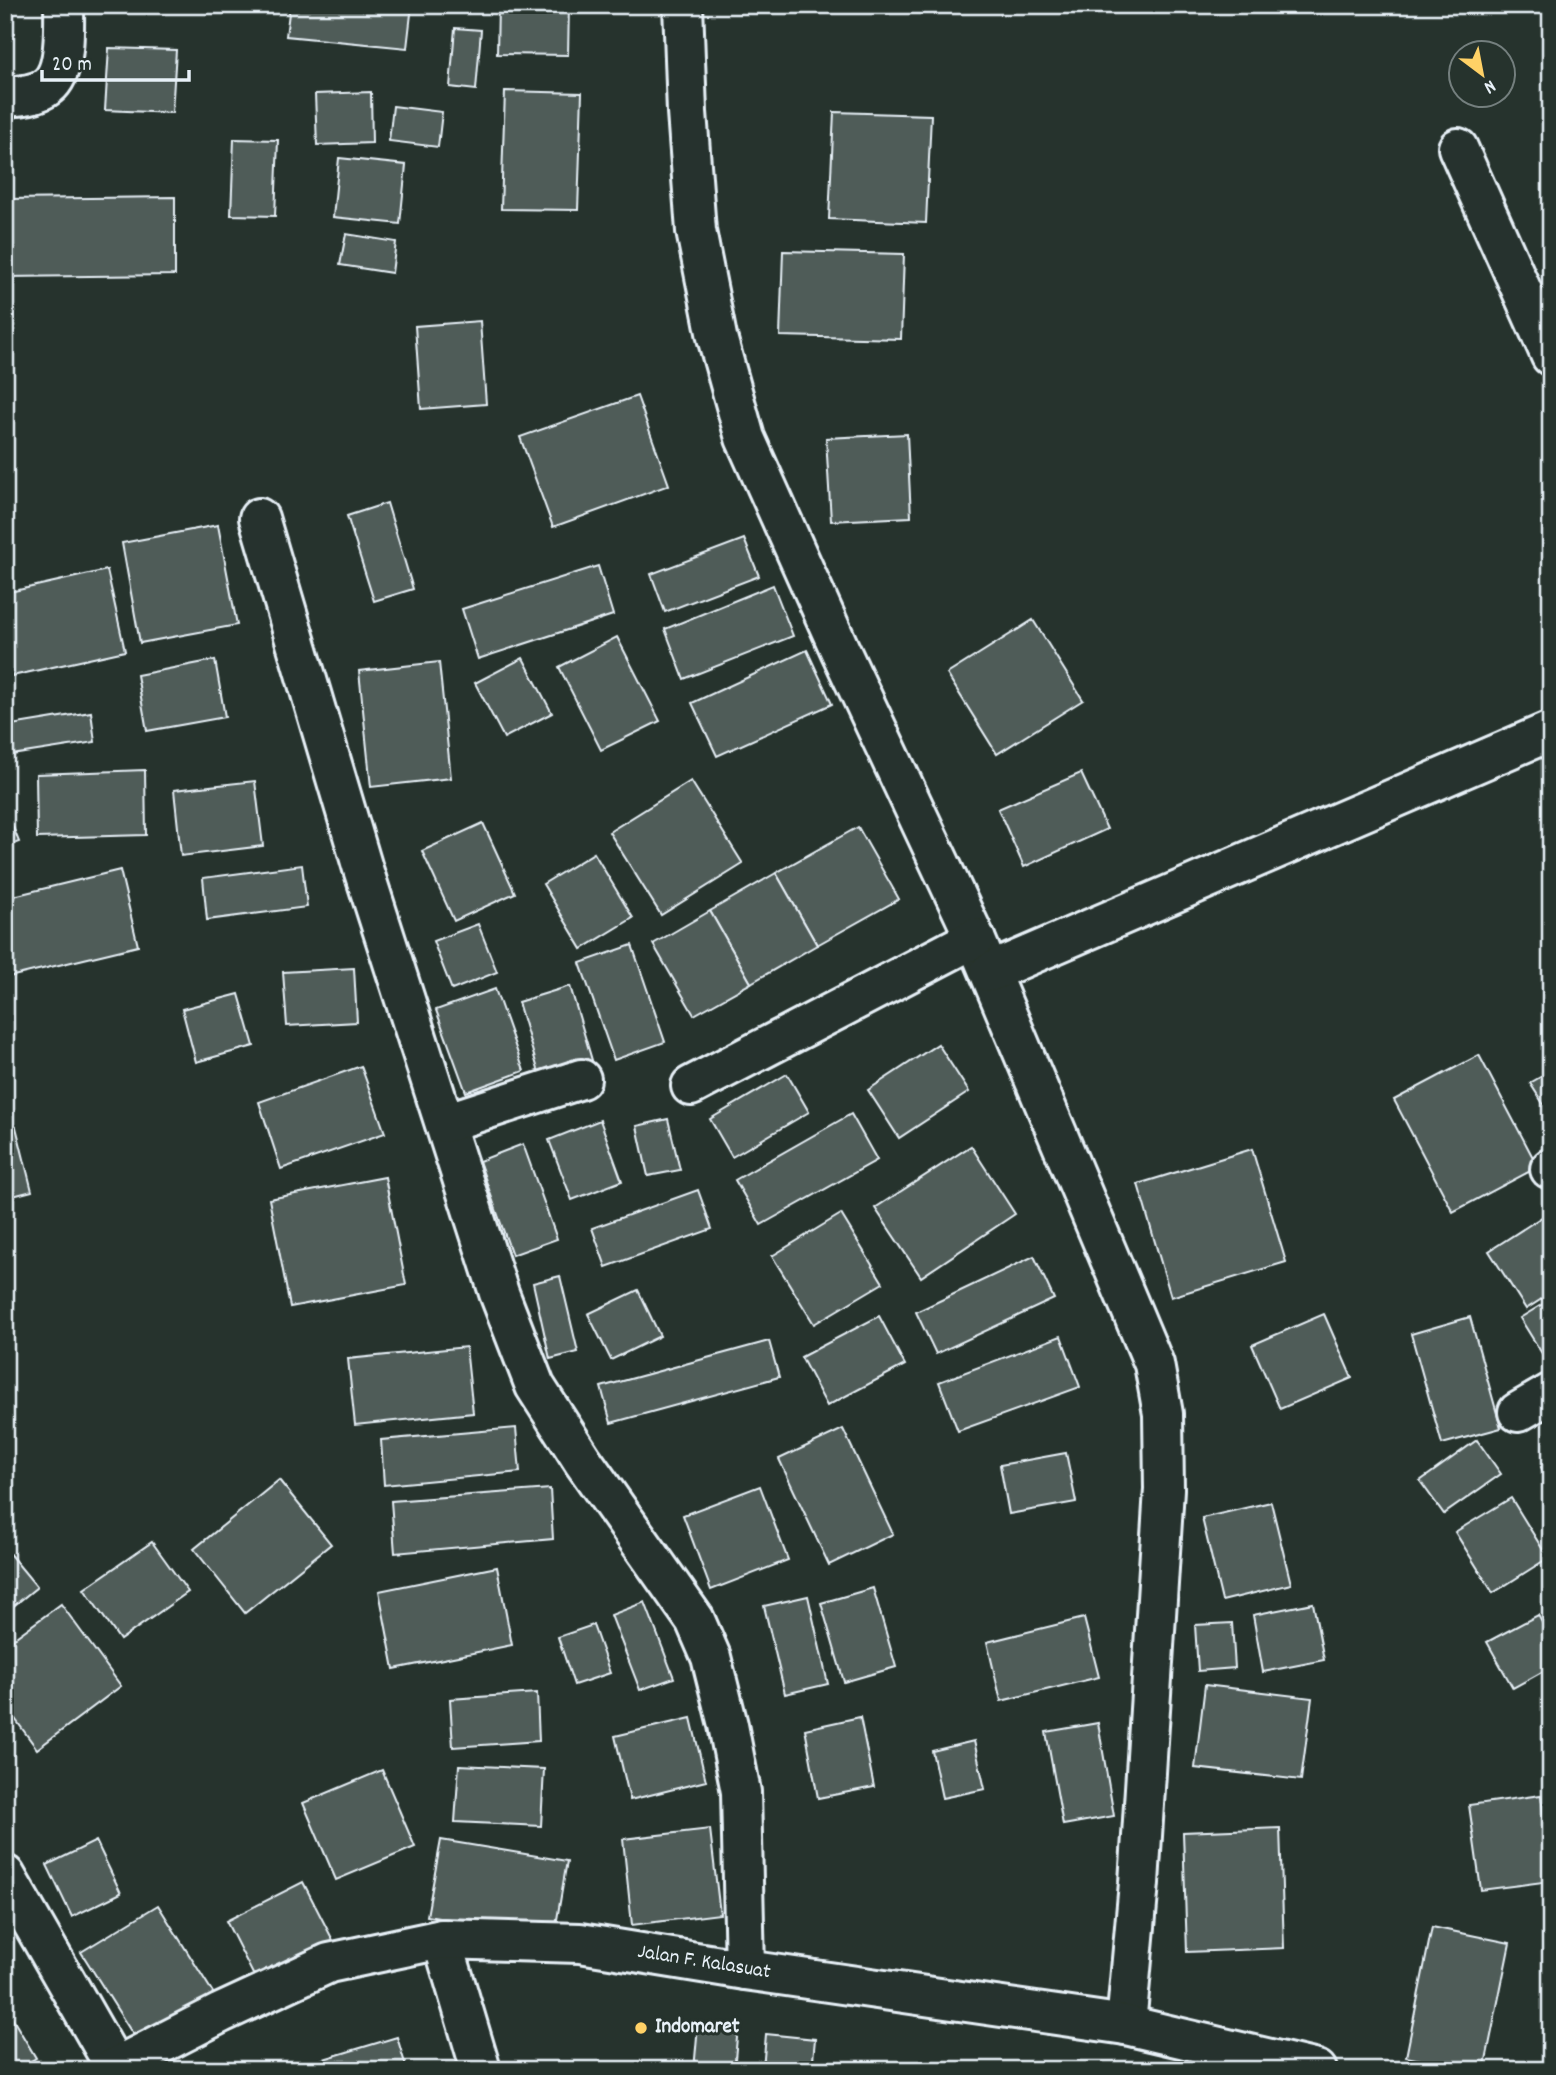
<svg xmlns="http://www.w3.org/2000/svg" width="1556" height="2075" font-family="Dekko,sans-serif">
<rect width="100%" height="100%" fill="#26332d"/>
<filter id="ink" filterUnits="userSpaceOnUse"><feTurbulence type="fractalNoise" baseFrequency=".0143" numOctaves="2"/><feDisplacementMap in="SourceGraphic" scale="14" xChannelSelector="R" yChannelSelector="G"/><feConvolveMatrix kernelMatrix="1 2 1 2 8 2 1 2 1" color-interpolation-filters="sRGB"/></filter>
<g filter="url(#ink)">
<g fill="#505c59" stroke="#e8f1f8" stroke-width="2">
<rect x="5" y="5" width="3" height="40"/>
<path d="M290,5H412L407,48L286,36Z"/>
<path d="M498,5H569L568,55L497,54Z"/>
<path d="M455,28L481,30L476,90L450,87Z"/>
<path d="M109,48L176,50L172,113L105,110Z"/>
<path d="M505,91L582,93L578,210L501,209Z"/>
<path d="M371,92L372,143L317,145L315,94Z"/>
<path d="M393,106L442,112L438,147L389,141Z"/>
<path d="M834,112L931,115L926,223L829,219Z"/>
<path d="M234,139L278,140L275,216L231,215Z"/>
<path d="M339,158L406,165L400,224L333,217Z"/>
<path d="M175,197V275L5,277V199Z"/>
<path d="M346,234L396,242L392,273L340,265Z"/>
<path d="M783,251L904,254L901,339L780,336Z"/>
<path d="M480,321L486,404L421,409L415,326Z"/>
<path d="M637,396L669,485L553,527L520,437Z"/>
<path d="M907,434L911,517L831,521L826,438Z"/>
<path d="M387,503L413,589L374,601L347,516Z"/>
<path d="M218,525L237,625L140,643L122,543Z"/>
<path d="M744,539L759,576L665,612L651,574Z"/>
<path d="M598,566L613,615L478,659L462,609Z"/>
<path d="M107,570L125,651L12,676L5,645V593Z"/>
<path d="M773,585L793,636L684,679L665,629Z"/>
<path d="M1033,620L1083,700L997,754L947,674Z"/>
<path d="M617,637L660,721L601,750L559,667Z"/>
<path d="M807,650L832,704L717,756L692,703Z"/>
<path d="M523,658L552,713L504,738L475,683Z"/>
<path d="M215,660L225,717L147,731L137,675Z"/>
<path d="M439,662L451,778L371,787L359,671Z"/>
<path d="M91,712L95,742L5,756V726Z"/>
<path d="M145,770L146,835L37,838L36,774Z"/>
<path d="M1081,773L1107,829L1024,867L998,809Z"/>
<path d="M255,781L263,846L181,856L174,790Z"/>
<path d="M691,781L743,864L661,915L609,832Z"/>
<path d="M5,807L19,842L5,847Z"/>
<path d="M483,823L515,893L454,921L422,851Z"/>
<path d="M858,827L899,899L817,945L776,873Z"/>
<path d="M594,853L633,918L582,949L543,884Z"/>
<path d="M302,865L307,907L207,920L203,878Z"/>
<path d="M120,870L138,946L5,978V898Z"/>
<path d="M776,873L817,945L751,983L710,911Z"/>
<path d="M710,911L751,983L694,1015L653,944Z"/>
<path d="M478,924L497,972L452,990L433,941Z"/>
<path d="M632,945L665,1042L614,1060L580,963Z"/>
<path d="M354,968L357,1022L287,1026L283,972Z"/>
<path d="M570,986L594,1067L542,1083L518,1002Z"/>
<path d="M495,989L524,1071L466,1092L436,1010Z"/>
<path d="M239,994L254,1046L196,1062L182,1009Z"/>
<path d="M938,1044L969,1092L899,1138L868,1090Z"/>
<path d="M1479,1055L1538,1167L1453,1212L1394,1100Z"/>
<path d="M361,1066L385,1133L281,1169L259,1102Z"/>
<path d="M1551,1071V1116L1530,1083Z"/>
<path d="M787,1074L809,1112L732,1157L710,1119Z"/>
<path d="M851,1114L877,1160L761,1225L735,1180Z"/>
<path d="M668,1119L680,1170L648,1176L637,1126Z"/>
<path d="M600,1120L622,1181L572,1200L549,1140Z"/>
<path d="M16,1127L32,1191L5,1198V1130Z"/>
<path d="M523,1144L557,1239L512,1255L479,1161Z"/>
<path d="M971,1146L1015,1214L921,1277L875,1208Z"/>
<path d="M1252,1149L1286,1262L1171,1297L1138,1184Z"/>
<path d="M385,1177L406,1285L290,1307L269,1199Z"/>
<path d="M698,1190L712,1229L606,1267L592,1228Z"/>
<path d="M1551,1211V1293L1526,1309L1489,1251Z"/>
<path d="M841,1214L883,1283L814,1324L772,1256Z"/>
<path d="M1034,1256L1054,1299L936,1354L916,1312Z"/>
<path d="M560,1276L578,1352L550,1359L533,1283Z"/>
<path d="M638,1290L660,1336L611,1360L588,1314Z"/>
<path d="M1551,1299V1368L1520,1318Z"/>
<path d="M1324,1314L1352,1378L1280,1409L1252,1345Z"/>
<path d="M879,1316L905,1365L827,1406L801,1357Z"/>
<path d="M1470,1317L1501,1428L1442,1444L1411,1334Z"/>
<path d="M1061,1336L1080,1387L958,1431L939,1382Z"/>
<path d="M769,1341L779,1377L611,1423L601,1387Z"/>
<path d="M466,1347L473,1413L355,1425L348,1359Z"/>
<path d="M516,1428L520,1472L384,1485L381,1440Z"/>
<path d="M843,1429L893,1534L829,1565L779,1459Z"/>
<path d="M1477,1440L1501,1474L1444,1514L1420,1481Z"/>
<path d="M1066,1453L1076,1502L1009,1514L1000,1465Z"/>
<path d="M1551,1463V1489L1541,1467Z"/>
<path d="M279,1480L331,1544L245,1613L194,1549Z"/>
<path d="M760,1486L788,1560L711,1590L683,1515Z"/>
<path d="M550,1489L553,1539L395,1553L391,1501Z"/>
<path d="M1511,1498L1548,1558L1493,1593L1455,1532Z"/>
<path d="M1271,1502L1291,1584L1222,1601L1202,1518Z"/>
<path d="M152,1542L188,1592L120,1640L84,1589Z"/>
<path d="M8,1552L37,1587L5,1613V1555Z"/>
<path d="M497,1567L512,1645L394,1669L379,1591Z"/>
<path d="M873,1588L896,1667L844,1682L821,1603Z"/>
<path d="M808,1596L828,1684L785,1694L764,1606Z"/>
<path d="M645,1602L674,1678L640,1690L611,1615Z"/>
<path d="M1313,1603L1324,1660L1263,1672L1253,1615Z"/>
<path d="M61,1604L121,1686L37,1749L5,1705V1645Z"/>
<path d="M1538,1615L1551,1639V1667L1513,1688L1487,1642Z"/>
<path d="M1084,1618L1099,1677L1001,1701L987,1642Z"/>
<path d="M1232,1623L1235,1668L1198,1671L1195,1625Z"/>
<path d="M593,1625L610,1673L574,1685L558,1637Z"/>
<path d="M1205,1685L1312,1698L1301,1780L1195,1768Z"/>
<path d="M537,1693L539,1741L453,1747L450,1699Z"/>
<path d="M860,1717L874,1787L818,1798L805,1729Z"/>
<path d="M691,1718L706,1781L630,1800L615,1736Z"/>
<path d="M1098,1723L1114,1816L1063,1825L1046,1732Z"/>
<path d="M974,1741L985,1789L942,1798L932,1751Z"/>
<path d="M459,1765L544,1769L541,1826L455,1822Z"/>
<path d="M382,1770L415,1847L336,1880L303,1803Z"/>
<path d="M1541,1795L1551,1881L1481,1890L1469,1805Z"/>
<path d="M1280,1828L1284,1948L1187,1952L1183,1832Z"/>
<path d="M710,1829L720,1914L632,1925L623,1839Z"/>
<path d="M441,1840L567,1861L554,1937L427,1916Z"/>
<path d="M96,1841L121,1893L72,1917L47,1865Z"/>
<path d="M303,1882L338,1950L261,1990L226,1921Z"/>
<path d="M158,1905L215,1996L139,2044L81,1952Z"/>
<path d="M1432,1927L1510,1943L1484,2070H1471L1406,2057Z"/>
<path d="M5,2006L36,2058L16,2070H5Z"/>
<path d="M698,2025L738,2027L734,2070H694Z"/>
<path d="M766,2034L815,2039L812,2070H763Z"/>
<path d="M397,2037L407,2070H287Z"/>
</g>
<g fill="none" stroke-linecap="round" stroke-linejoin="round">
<defs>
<g id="minor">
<path d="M683,5L687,112L696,231L717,337L745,438L840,650L975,938L1154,1364L1163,1414L1164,1489L1139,1883L1126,2025"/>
<path d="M5,97C19,96 37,95 48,86C67,71 64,27 64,5"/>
<path d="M1458,148L1551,356"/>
<path d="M259,518L363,869L499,1293L535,1386L583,1461L695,1620L711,1657L728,1725L741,1792L745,1970"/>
<path d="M990,972L1551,731"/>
<path d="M691,1086L975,938"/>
<path d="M445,1123L581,1079"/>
<path d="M1550,1169L1551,1168"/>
<path d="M1518,1412L1551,1393"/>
<path d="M5,1875L115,2067"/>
<path d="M442,1939L481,2070"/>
<path d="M110,2070L221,2013L329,1963L442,1939L580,1943L745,1970L1126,2025L1317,2070"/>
</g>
</defs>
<use href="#minor" stroke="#e8f1f8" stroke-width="44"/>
<use href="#minor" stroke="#26332d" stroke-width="38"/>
</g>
</g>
<circle fill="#ffd166" stroke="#26332d" stroke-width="2.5" cx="641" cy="2028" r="7"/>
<g text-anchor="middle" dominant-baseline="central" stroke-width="6" stroke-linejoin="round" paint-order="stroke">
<g font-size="21" fill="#e8f1f8" stroke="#26332d">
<text transform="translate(704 1963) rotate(9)">Jalan F. Kalasuat</text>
</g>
<g font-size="21" font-weight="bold" fill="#e8f1f8" stroke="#26332d" text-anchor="start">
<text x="655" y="2028">Indomaret</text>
</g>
</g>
<rect width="1556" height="2075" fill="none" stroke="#26332d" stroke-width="28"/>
<rect x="14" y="14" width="1528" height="2047" fill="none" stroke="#e8f1f8" stroke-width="2.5" filter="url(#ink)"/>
<g transform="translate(1482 74) rotate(148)"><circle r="33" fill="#26332d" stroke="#747f7e" stroke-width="2"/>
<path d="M0-5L12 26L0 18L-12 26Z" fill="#ffd166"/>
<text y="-10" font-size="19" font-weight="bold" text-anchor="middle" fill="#e8f1f8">N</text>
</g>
<path d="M42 70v10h147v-10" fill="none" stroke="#e8f1f8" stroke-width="3.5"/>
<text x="52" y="70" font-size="21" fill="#e8f1f8" stroke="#26332d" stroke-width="5" paint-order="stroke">20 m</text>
</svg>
